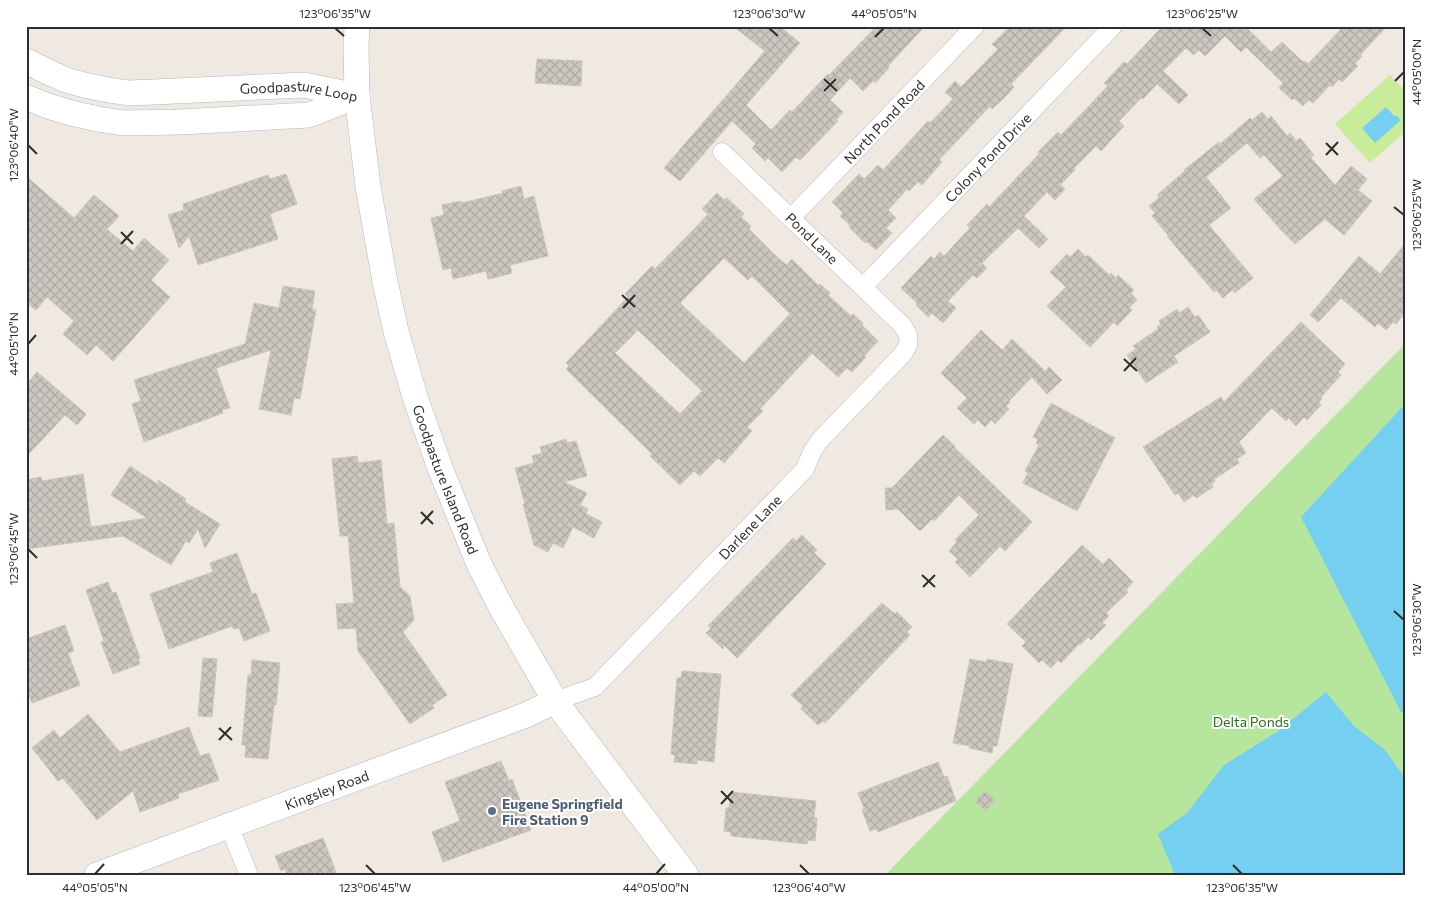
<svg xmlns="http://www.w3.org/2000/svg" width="1431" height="901" font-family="Commissioner,sans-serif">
<defs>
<pattern id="building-cross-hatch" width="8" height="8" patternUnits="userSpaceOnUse" patternTransform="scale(1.25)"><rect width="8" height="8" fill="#cbc7bf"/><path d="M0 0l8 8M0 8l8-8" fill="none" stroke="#afaba4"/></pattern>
</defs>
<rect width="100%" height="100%" fill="#efe9e1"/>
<path fill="#b6e59e" d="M1405,344V875H885Z"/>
<path fill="#c9ec9a" d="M1390,75L1405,91V132L1370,163L1335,124Z"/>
<g fill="#75cff0">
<path d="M1386,107L1394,116L1396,115L1401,120L1375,143L1362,128Z"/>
<path d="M1405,404V713L1401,712L1301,517Z"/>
<path d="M1326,692L1354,726L1385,750L1405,778V875H1175L1158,834L1187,813L1224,765L1277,732Z"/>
</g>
<g fill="url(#building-cross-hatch)" stroke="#cbc5ba" fill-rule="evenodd">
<path d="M733,26H779L800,43L746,105L771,130L790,110L792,112L828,74L829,75L877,26H925L888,66L889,68L875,83L873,81L863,91L850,78L830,100L843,112L836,120L838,121L800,160L796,157L782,172L768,158L765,161L752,148L756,144L732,121L680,181L664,168L765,51Z"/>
<path d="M1011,26H1067L1011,84L1014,87L1004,98L992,109L990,106L939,160L942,162L922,185L918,182L909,191L907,189L888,210L896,218L886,228L892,233L876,250L866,241L865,243L849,227L850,225L840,216L843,213L832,202L859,174L864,179L878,165L883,170L928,121L930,123L953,99L945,92L955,81L961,87L998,49L992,44Z"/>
<path d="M1163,26H1245L1271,52L1282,42L1303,62L1304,61L1308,64L1344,26H1387L1360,55L1362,56L1355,64L1358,66L1342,82L1339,79L1332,87L1330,85L1313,103L1309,100L1303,106L1294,98L1292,100L1279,88L1283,83L1246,47L1241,52L1225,36L1205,56L1199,50L1194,55L1186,48L1163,71L1188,95L1179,104L1157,84L1143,99L1141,98L1119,121L1124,126L1101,151L1096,146L1074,168L1075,170L1060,185L1065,189L1055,200L1047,192L1024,216L1048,239L1039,248L1018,228L982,263L987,268L977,278L973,275L948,301L956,308L943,323L932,313L928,317L916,305L917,303L901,288L931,256L934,259L940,252L944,256L970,228L967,225L987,204L989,207L1039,154L1038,152L1058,132L1061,135L1108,86L1104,83L1124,62L1127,64Z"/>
<path d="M537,59L582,61L581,86L535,83Z"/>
<path d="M1262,112L1268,119L1271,116L1287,136L1290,133L1296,141L1300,138L1314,155L1311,158L1335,185L1351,166L1367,179L1358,190L1372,201L1344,235L1325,219L1295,244L1281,230L1254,199L1283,176L1264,155L1260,158L1247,143L1206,177L1231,208L1209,225L1253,278L1235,293L1232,290L1223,298L1216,290L1214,292L1167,236L1168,235L1152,216L1155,213L1149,206L1159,198L1157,195L1185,171L1184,170L1219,142L1220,144L1250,118L1252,120Z"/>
<path d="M286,174L297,204L270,214L278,239L198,265L189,236L179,248L168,215L184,210L183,204L268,175L270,179Z"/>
<path d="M26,176L74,218L94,195L119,216L107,229L110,232L133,251L144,238L169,260L151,280L170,297L113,361L96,345L87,355L63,334L74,321L47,297L36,310L26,302Z"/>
<path d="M521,186L524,199L534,196L548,256L510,265L512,273L493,278L488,279L486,271L453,279L451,268L443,270L431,218L444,215L442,205L461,201L462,203L503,193L502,191Z"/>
<path d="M717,193L724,200L727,198L744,214L741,217L751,226L749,229L776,256L786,265L792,259L818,285L820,284L830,293L828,295L851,316L853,314L863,323L862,325L878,341L864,356L866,357L852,372L847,368L838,377L812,353L760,409L763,411L747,427L752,431L724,463L718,458L700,476L694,471L680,485L650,456L652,454L566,369L569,366L566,363L628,297L625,294L652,266L655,269L698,225L708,214L702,209ZM724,258L748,280L752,276L790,314L744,363L680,303ZM638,330L702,391L680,414L615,353Z"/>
<path d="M1405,244V313L1396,324L1393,322L1386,330L1378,323L1375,327L1341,298L1318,322L1310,315L1359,256L1380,274Z"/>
<path d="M1078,249L1086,257L1088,255L1109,275L1111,273L1116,278L1118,275L1134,290L1131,293L1137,300L1129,308L1132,310L1117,326L1114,322L1090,347L1047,306L1066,287L1050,272L1067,254L1070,257Z"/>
<path d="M283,286L315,291L312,309L316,310L300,399L294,398L291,415L259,409L271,350L216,368L230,408L222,410L223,413L144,442L132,404L141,401L134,380L245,344L254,303L279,308Z"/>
<path d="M1188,307L1195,317L1198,315L1210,332L1174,356L1178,362L1146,383L1127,355L1136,349L1133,346L1158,329L1157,327L1161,324L1159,321L1177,309L1179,313Z"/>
<path d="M1301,322L1345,364L1338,372L1341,375L1321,397L1322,398L1319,402L1321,405L1307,420L1304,417L1296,426L1289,418L1286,421L1272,408L1239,442L1246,453L1237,459L1239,463L1214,479L1215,481L1211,484L1213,487L1196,498L1194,495L1184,502L1178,493L1175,495L1143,447L1221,397L1224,402Z"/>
<path d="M981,330L1002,350L1012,339L1045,371L1049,367L1062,380L1047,394L1032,377L1009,401L1010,402L1006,406L1009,409L995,424L991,420L985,427L978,420L974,424L957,408L967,398L941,373Z"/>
<path d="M37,372L86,414L77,425L65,415L26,457V385Z"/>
<path d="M1051,403L1115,438L1077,511L1023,483L1028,473L1025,471L1039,445L1036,443L1038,439L1033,437Z"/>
<path d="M943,435L955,446L954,447L1032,522L1005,551L1000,546L970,577L955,562L958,559L949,551L957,542L955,540L979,515L959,495L934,521L932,519L920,531L898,509L886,510L885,488H892Z"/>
<path d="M566,439L567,443L576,441L587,476L564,482L587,493L580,505L588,509L586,514L602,522L594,538L573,527L563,548L553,543L548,552L534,545L523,504H525L515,468L534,463L532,456L542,453L540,447Z"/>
<path d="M357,456L358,463L381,460L387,524L394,523L400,587L410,596L414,620L403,632L447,695L432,705L434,708L410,724L358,651L356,628L338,629L336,604L354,603L348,536H340L332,459Z"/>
<path d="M130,466L159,485L158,480L186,499L185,502L220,524L205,548L198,529L189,543L186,541L171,565L123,536L26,549V480L41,477L42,481L83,474L91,527L147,518L111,495Z"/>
<path d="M802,535L817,550L814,553L826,564L737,658L724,645L723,649L706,633L711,628L708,626L793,538L796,541Z"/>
<path d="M1082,545L1103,564L1109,558L1133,582L1126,590L1128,592L1106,613L1109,616L1102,623L1106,625L1091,640L1088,637L1080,645L1079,644L1061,663L1058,660L1051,668L1042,660L1039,663L1022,646L1026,642L1007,624Z"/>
<path d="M237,553L252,594L256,593L270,631L244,641L239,628L234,629L232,626L169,649L150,594L213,572L210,563Z"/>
<path d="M108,582L112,593L116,592L140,658L138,659L140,664L113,674L101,642L104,641L86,590Z"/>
<path d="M882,603L895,614L897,612L912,627L907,632L910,635L825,723L823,721L818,725L801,709L803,706L791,695Z"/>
<path d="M65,625L74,651L68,653L80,685L32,703L26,688V639Z"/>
<path d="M203,658L217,659L212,717L198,716Z"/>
<path d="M970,659L986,662L987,659L1013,664L997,746H993L992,753L969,748L970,746L953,743Z"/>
<path d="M252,660L280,663L276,705H274L268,759L245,757L246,745H242L248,675H251Z"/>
<path d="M682,671L721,674L714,762L697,760V764L674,762L675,755L671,754L677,678H681Z"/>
<path d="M88,714L120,752L189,727L200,756L209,753L219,780L178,794L179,798L140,812L133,791L97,820L63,778L58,781L32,748L54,730L60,738Z"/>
<path d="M501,761L509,781L512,779L531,830L443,862L432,832L460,821L445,782Z"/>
<path d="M938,762L944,777L947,776L956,801L878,832L877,829L870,831L862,810L864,808L858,793Z"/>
<path d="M985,791L995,800L985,811L975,801Z"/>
<path d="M731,792L816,801L814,817L817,818L815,841L808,840L807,844L731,836V832L724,831L726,808H729Z"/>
<path d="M323,838L337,875H287L285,869L281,871L275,856Z"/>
</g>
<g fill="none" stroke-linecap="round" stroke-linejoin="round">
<defs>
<g id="street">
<path id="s1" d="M791,218L975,26"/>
<path id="s2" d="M863,287L1113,26"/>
<path id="s3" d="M555,701L595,687L805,469L812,452L820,440L901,356C911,344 911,337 902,325L722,152"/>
<path d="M229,826L249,875"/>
</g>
<g id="secondary">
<path id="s4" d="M357,26L356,47L357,96L368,186L385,282L396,331L415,397L440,468L479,564L501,607L555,701L686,875"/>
<path id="s5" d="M26,61L48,72L66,80L84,85L108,90L129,93L154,92L304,85L357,96"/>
<path d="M26,97L48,106L71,113L98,119L123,123L180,122L309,115L357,96"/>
<path id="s6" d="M97,875L526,715L555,701"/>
</g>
</defs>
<use href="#street" stroke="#b4b7c1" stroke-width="19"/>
<use href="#secondary" stroke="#b4b7c1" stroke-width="26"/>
<use href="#street" stroke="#fff" stroke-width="18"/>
<use href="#secondary" stroke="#fff" stroke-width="25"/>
</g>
<path fill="none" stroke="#2e2e2e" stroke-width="2" d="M335,28L344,36M769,28L778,36M1202,28L1211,36M875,37L884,28M824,79L837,91M1395,81L1404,72M824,91L836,79M1326,143L1338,155M28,145L37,154M1326,155L1338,142M1394,207L1404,215M121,232L133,244M121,244L133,231M622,295L635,307M623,308L635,295M28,344L36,335M1124,359L1137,371M1124,371L1136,358M421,512L433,524M421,524L433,511M28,549L37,558M922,575L935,587M923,587L935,575M1394,611L1404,620M219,728L232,740M219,740L231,727M721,791L733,803M721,804L733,791M366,865L375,874M800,865L809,874M1233,865L1242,874M95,874L104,864M656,874L665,864"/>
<circle fill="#5c6f8a" stroke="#fff" stroke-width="2" cx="492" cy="811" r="5"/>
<g text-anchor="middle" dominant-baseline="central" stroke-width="4" stroke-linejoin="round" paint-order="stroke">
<g font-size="14" fill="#2e2e2e" stroke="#fff">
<text stroke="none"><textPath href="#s5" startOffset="279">Goodpasture Loop</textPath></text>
<text stroke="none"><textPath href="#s1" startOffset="134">North Pond Road</textPath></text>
<text stroke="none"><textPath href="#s2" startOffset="180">Colony Pond Drive</textPath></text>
<text transform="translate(812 238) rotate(44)">Pond Lane</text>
<text stroke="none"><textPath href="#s4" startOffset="465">Goodpasture Island Road</textPath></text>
<text stroke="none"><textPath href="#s3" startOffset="265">Darlene Lane</textPath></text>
<text stroke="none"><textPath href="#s6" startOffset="245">Kingsley Road</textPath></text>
</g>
<g font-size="14" fill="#2c6e1b" stroke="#fff">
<text x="1251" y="721">Delta Ponds</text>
</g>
<g font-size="14" font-weight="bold" fill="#4e5e75" stroke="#fff" text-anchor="start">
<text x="502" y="803">Eugene Springfield<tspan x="502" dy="16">Fire Station 9</tspan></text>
</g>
</g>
<rect width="1431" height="901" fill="none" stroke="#ffffff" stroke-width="55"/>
<rect x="28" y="28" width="1376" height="846" fill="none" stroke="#2e2e2e" stroke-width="2"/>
<g font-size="12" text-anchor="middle" fill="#2e2e2e">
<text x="335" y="18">123°06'35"W</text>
<text x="769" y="18">123°06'30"W</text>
<text x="884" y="18">44°05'05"N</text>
<text x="1202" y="18">123°06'25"W</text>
<text transform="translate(1417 72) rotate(-90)" y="4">44°05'00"N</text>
<text transform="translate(14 145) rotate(-90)" y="4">123°06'40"W</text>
<text transform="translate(1417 215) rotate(-90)" y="4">123°06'25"W</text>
<text transform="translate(14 344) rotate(-90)" y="4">44°05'10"N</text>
<text transform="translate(14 549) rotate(-90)" y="4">123°06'45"W</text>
<text transform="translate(1417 620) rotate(-90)" y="4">123°06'30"W</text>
<text x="95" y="892">44°05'05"N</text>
<text x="375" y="892">123°06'45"W</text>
<text x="656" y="892">44°05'00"N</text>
<text x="809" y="892">123°06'40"W</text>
<text x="1242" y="892">123°06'35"W</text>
</g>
</svg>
